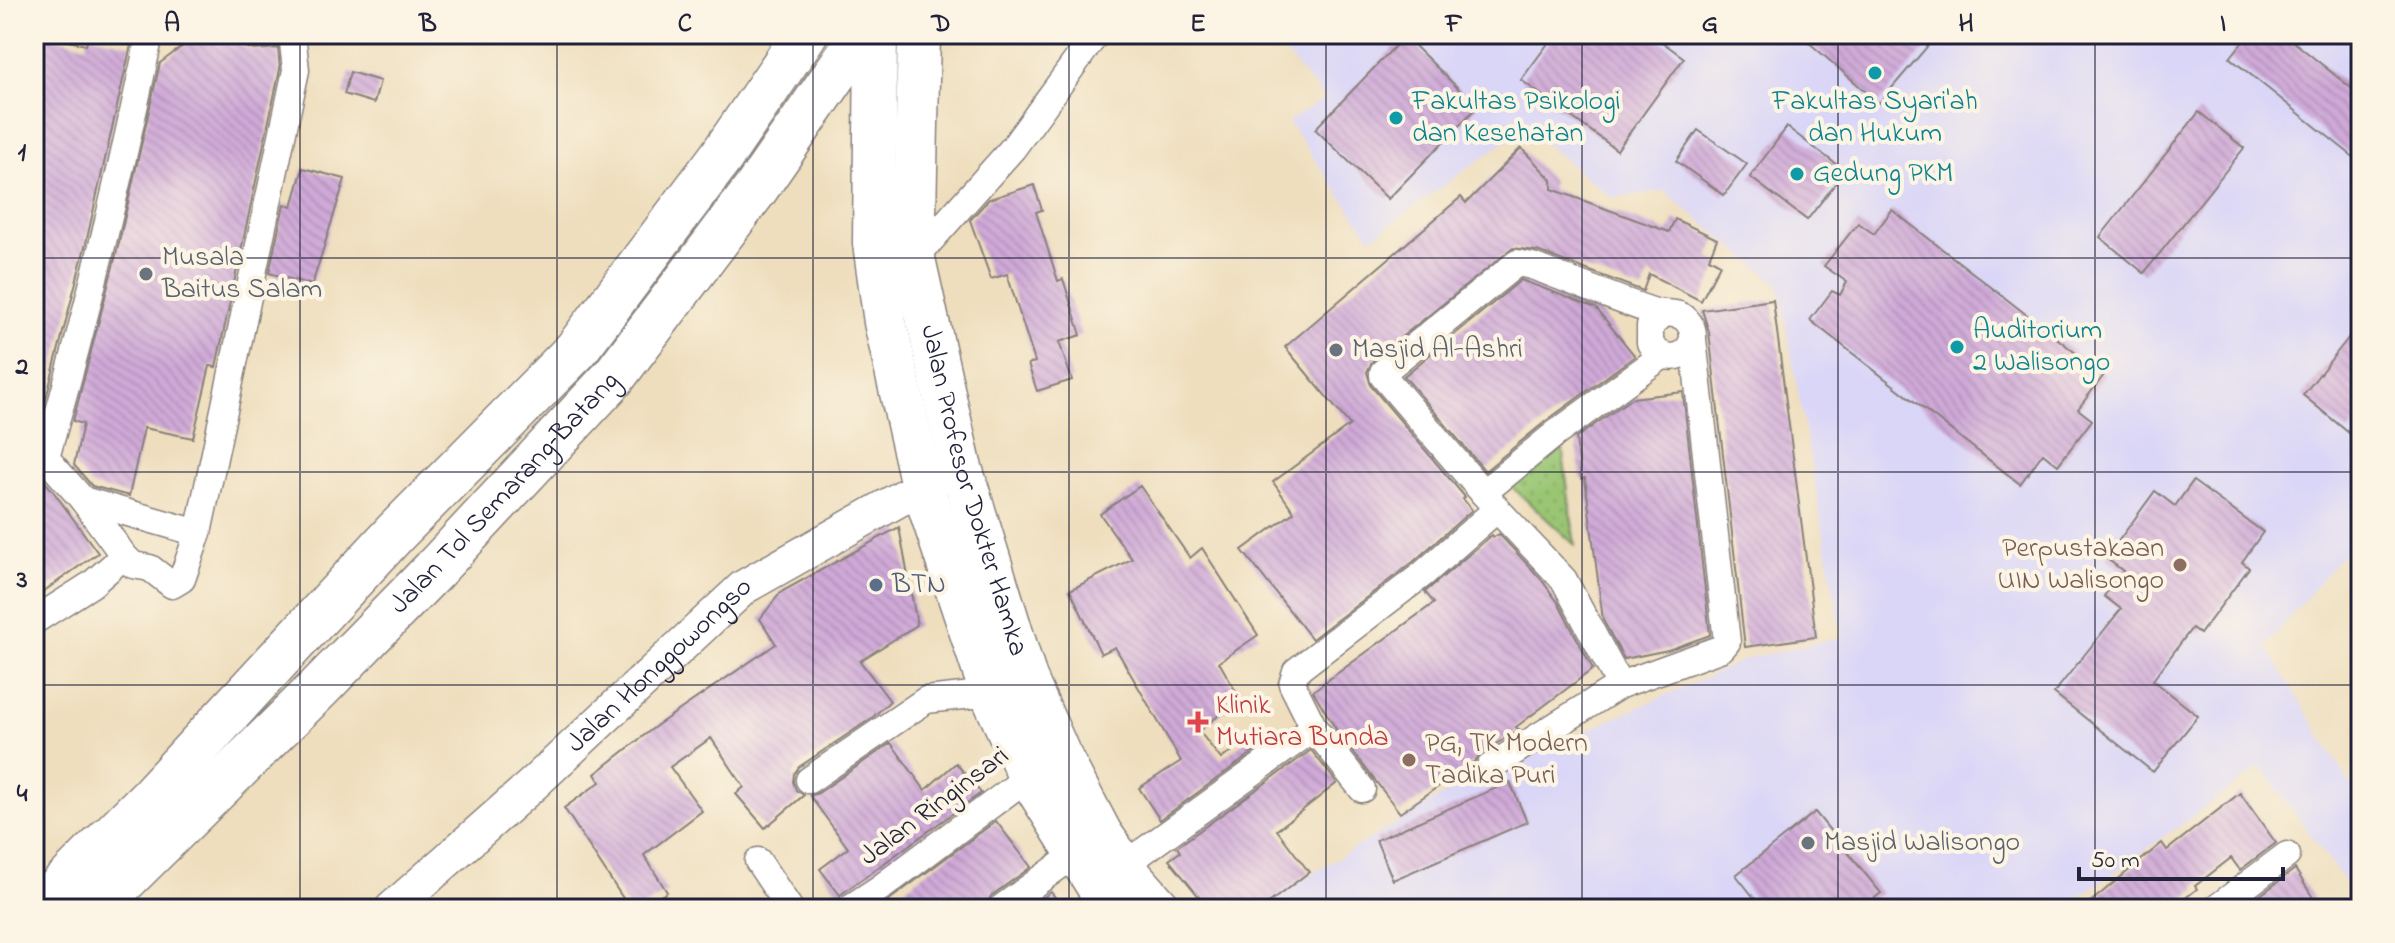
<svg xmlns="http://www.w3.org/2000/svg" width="2395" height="943" font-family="'Indie Flower',sans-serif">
<defs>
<pattern id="park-dots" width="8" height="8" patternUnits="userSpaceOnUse" patternTransform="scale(2)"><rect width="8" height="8" fill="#9ac673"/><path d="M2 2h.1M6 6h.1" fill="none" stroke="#84aa64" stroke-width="1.8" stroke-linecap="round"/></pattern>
<pattern id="building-back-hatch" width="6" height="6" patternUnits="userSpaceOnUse" patternTransform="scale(2)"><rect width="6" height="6" fill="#cfa9d7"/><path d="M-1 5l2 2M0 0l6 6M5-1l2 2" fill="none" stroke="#b191b9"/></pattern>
</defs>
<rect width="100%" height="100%" fill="#fcf5e5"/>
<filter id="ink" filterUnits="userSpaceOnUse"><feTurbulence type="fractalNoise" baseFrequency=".0125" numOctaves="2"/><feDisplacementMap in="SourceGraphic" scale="16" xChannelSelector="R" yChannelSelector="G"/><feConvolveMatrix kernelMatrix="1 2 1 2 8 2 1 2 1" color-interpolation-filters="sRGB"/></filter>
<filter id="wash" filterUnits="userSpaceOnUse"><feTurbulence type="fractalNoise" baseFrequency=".006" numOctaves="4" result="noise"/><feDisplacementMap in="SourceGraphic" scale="32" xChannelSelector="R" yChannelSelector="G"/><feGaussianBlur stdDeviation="1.8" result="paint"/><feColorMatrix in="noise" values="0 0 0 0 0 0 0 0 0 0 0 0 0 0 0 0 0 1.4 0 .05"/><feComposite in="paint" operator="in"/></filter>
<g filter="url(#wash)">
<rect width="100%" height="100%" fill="#eedebd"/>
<path fill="#dad6f7" d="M1269,34H2361V532L2266,646L2361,802V904L2261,767L2094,887L2056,909H1254L1438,798L1746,659L1842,637L1779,285L1664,191L1612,198L1525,127L1371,238L1288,122L1324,98Z"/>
<path fill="url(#park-dots)" stroke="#5e7457" stroke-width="2" d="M1561,438L1575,545L1510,485Z"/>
<g id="blocks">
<g fill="url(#building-back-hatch)">
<path d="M39,34L86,45L89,35L131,45L86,243L42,414L34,412V54Z"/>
<path d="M199,34H222L240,38L246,47L254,50L278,48L280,69L216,367L210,366L193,438L144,428L129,496L92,486L74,465L83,424L73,421L117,251L160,63Z"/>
<path d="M1555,34H1651L1684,58L1617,150L1521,80Z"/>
<path d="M1799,34H1938L1879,103Z"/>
<path d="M2249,34H2284L2361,96V163L2230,58Z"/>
<path d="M1405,36L1477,107L1388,199L1315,129Z"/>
<path d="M350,72L380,81L374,103L344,94Z"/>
<path d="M2199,112L2244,148L2144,273L2100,237Z"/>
<path d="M1787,127L1845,171L1807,220L1750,177Z"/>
<path d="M1698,130L1747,164L1724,195L1676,161Z"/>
<path d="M1521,148L1552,180V189L1669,232L1675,219L1717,239L1709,258L1720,264L1701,301L1649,274L1643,291L1537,251L1513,248L1373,360L1367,372L1371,386L1465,497L1463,499L1472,510L1413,562L1312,639L1242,550L1294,512L1273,482L1350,425L1285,347L1461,197L1466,203Z"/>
<path d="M303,168L345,179L312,285L269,273L284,204L292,206Z"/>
<path d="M1034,185L1042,210L1036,212L1058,281L1063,279L1081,335L1059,342L1072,380L1037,391L1028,364L1035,362L1007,274L991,279L970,220L989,199Z"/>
<path d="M1892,210L2104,375L2078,409L2092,420L2058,465L2043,453L2020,484L1810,320L1832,291L1840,295L1847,282L1824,266L1858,223L1874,234Z"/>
<path d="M1521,280L1596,308L1635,356L1546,421L1485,471L1404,376Z"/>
<path d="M1773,300L1816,637L1745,647L1709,332L1702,310Z"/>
<path d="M2361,322V418L2349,433L2303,395Z"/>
<path d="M1683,392L1710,635L1668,650L1624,659L1603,620L1585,478L1581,479L1576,438L1632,398Z"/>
<path d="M34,469L53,491L98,553L34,598Z"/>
<path d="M2193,481L2263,532L2242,562L2249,568L2200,634L2192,628L2153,680L2198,716L2153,772L2054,693L2121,609L2104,596L2123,571L2106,558L2155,491L2175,506Z"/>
<path d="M1140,486L1190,558L1202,548L1258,635L1219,662L1240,699L1199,731L1221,759L1259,731L1266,743L1160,820L1139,788L1181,761L1115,647L1101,654L1070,590L1132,559L1100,514Z"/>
<path d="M899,527L917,625L860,661L890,701L872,718L799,767L794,774L793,782L796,790L804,795L765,828L736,794L744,787L711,738L670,767L702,811L644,855L667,892L640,909H630L564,808L600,782L595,774L656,726L776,644L760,619L781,592Z"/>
<path d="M1499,534L1541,579L1559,604L1593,669L1516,727L1519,730L1481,753L1475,761L1400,813L1337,731L1313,691L1434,603L1425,592L1492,535L1494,537Z"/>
<path d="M891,743L925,790L956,763L981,793L840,895L820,869L848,848L810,796L818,793Z"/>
<path d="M1311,750L1337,783L1277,830L1309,872L1261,909H1209L1169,860L1180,852L1177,847Z"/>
<path d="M1510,782L1527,822L1393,880L1376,840Z"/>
<path d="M2240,793L2276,843L2240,870L2231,858L2195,886L2197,889L2171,909H2082L2162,843L2167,850Z"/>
<path d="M1815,812L1881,893L1861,909H1763L1736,875Z"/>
<path d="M996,821L1031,867L991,896L984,909H877Z"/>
<path d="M2295,869L2320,909H2242Z"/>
<path d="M1051,892L1064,909H1027Z"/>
</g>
</g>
</g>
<g filter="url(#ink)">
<use href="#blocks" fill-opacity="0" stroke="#88807c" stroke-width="2"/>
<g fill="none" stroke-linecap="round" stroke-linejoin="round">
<defs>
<g id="minor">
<path d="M255,34H271"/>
<path d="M914,259L1013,148L1096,34"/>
<path d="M1483,493L1555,434L1662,356"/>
<path d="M83,500L46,458C86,318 120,177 150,34"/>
<path d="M198,533L182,579L172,585L150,568L133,565L124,556L83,500L198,533L296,70L292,34"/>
<path d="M34,621L92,584L124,556"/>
<path d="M1620,685L1564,580L1497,509L1383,376V372L1517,263L1532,266C1573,281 1614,299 1655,312C1668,315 1680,310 1689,323C1705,348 1668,373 1650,343V326L1663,314"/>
<path d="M1490,767L1620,685L1722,648L1727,642L1693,339"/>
<path d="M809,780L926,700L991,693"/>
<path d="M1362,789L1314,728L1292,684L1296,671L1423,574L1497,509"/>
<path d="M758,861L790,909"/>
<path d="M1123,866L1314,728"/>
<path d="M848,909L883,886L1040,768"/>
<path d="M1000,909L1088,845"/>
<path d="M2215,909L2287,855"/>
</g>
<g id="tertiary">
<path id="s1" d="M392,909L532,785L744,587L942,475"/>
</g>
<g id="primary">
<path d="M876,34L874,243L885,322L922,485L991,693L1029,776L1112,909"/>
<path id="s2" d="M919,34L914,259L960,465L1026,679L1059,754L1101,834L1129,874L1160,909"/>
</g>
<g id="motorway">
<path d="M39,909L153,795L395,533L576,350L721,157L805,34"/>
<path id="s3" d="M95,909L319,688L434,570L612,379L755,190L863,34"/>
</g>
</defs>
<use href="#minor" stroke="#88807c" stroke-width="29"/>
<use href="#tertiary" stroke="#88807c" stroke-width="37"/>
<use href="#primary" stroke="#88807c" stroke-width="45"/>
<use href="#motorway" stroke="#88807c" stroke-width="47"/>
<use href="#minor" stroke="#fff" stroke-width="26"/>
<use href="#tertiary" stroke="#fff" stroke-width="34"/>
<use href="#primary" stroke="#fff" stroke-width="42"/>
<use href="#motorway" stroke="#fff" stroke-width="44"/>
</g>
</g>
<path fill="none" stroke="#22223b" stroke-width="2" stroke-opacity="0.55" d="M300,34V909M557,34V909M813,34V909M1069,34V909M1326,34V909M1582,34V909M1838,34V909M2095,34V909M34,258H2361M34,472H2361M34,685H2361"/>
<g fill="#0f9aa8" stroke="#fcf5e5" stroke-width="3">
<circle cx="1875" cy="73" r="8"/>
<circle cx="1396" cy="118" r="8"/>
<circle cx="1797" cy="174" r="8"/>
<circle cx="1957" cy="347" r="8"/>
</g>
<g fill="#6b7280" stroke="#fcf5e5" stroke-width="3">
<circle cx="146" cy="274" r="8"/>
<circle cx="1336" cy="350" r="8"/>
<circle cx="1808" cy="843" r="8"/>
</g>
<g fill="#8d6e63" stroke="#fcf5e5" stroke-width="3">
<circle cx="2180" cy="565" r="8"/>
<circle cx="1409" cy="760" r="8"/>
</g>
<circle fill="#5c6f8a" stroke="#fcf5e5" stroke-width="3" cx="876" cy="585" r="8"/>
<path fill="#e0444e" stroke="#fcf5e5" stroke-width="3" d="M1194 710h8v8h8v8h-8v8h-8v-8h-8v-8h8z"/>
<g text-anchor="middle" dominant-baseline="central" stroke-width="8" stroke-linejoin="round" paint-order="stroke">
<g font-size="28" fill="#0d838f" stroke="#fcf5e5" text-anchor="start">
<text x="1412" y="102">Fakultas Psikologi<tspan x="1412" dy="32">dan Kesehatan</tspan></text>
<text x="1875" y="102" text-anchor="middle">Fakultas Syari'ah<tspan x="1875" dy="32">dan Hukum</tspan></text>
<text x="1813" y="174">Gedung PKM</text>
<text x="1973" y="331">Auditorium<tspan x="1973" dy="32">2 Walisongo</tspan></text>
</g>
<g font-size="28" fill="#5b616d" stroke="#fcf5e5" text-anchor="start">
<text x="162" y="258">Musala<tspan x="162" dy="32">Baitus Salam</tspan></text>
<text x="1352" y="350">Masjid Al-Ashri</text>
<text x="1824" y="843">Masjid Walisongo</text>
</g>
<g font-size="28" fill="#22223b" stroke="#fcf5e5">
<text stroke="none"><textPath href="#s2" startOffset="464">Jalan Profesor Dokter Hamka</textPath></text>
<text stroke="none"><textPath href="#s3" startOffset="584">Jalan Tol Semarang–Batang</textPath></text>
<text stroke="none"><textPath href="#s1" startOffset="362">Jalan Honggowongso</textPath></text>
<text transform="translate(935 807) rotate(-37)">Jalan Ringinsari</text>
</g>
<g font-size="28" fill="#785e54" stroke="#fcf5e5" text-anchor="end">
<text x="2164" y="549">Perpustakaan<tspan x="2164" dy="32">UIN Walisongo</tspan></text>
<text x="1425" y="744" text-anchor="start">PG, TK Modern<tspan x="1425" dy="32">Tadika Puri</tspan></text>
</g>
<g font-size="28" fill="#4e5e75" stroke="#fcf5e5" text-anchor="start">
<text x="892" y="585">BTN</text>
</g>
<g font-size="28" fill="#be3a42" stroke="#fcf5e5" text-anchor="start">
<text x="1216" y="706">Klinik<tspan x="1216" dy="32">Mutiara Bunda</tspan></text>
</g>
</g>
<rect width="2395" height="943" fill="none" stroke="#fcf5e5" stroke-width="88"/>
<path d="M2079 867v12h204v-12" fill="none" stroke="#22223b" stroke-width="4"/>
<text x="2091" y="867" font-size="24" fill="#22223b" stroke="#fcf5e5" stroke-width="6" paint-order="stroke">50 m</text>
<rect x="44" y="44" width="2307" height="855" fill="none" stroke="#22223b" stroke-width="3"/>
<g font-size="26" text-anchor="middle" font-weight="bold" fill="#22223b">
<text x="172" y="31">A</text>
<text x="428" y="31">B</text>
<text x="685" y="31">C</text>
<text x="941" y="31">D</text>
<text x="1198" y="31">E</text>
<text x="1454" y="31">F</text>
<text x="1710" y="31">G</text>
<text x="1966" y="31">H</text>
<text x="2223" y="31">I</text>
<text x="22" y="160">1</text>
<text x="22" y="374">2</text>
<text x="22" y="587">3</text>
<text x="22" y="801">4</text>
</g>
</svg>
